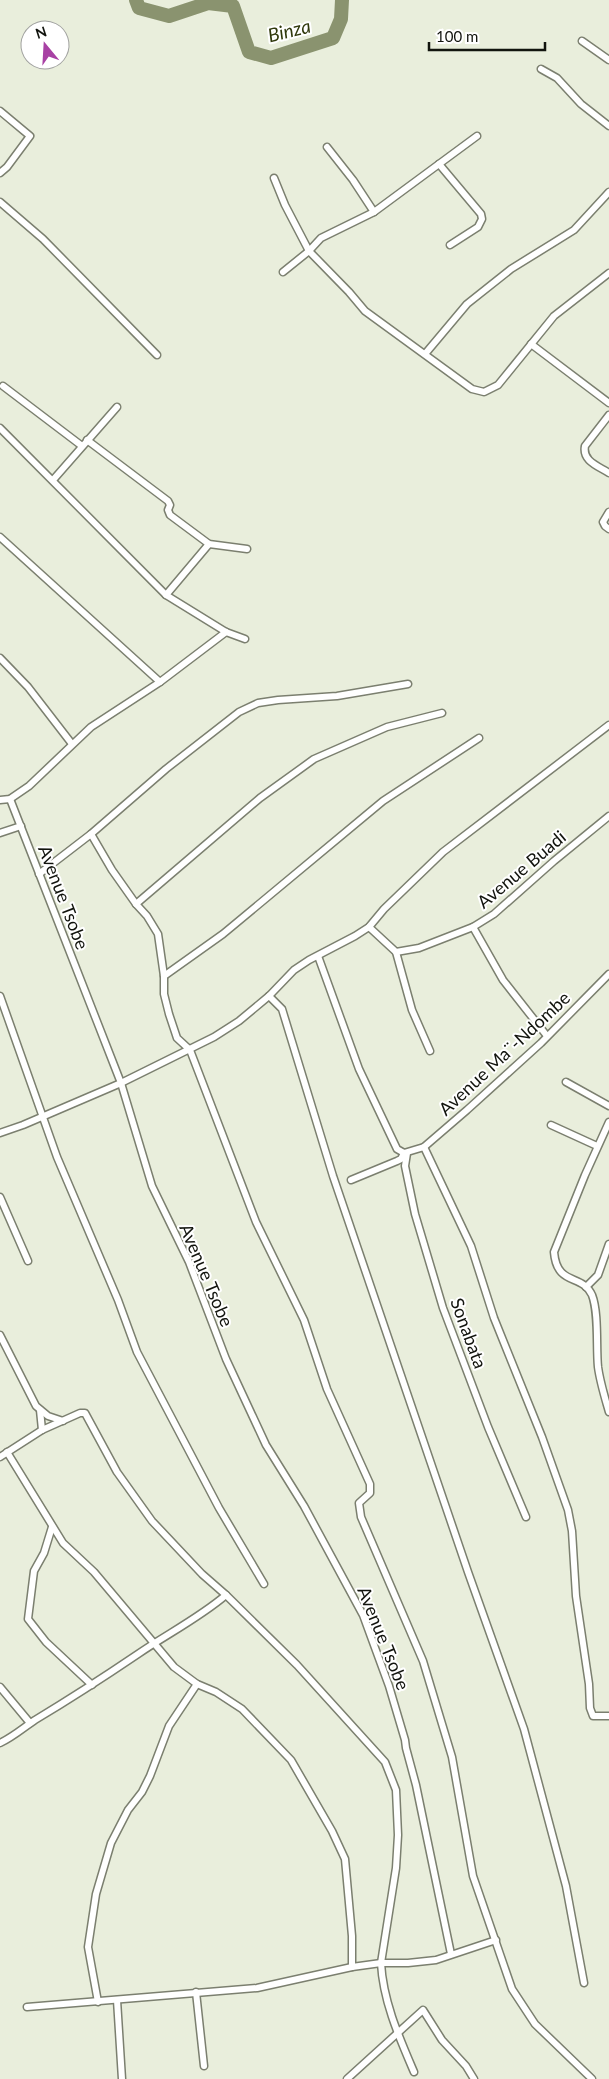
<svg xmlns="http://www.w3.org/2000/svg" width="609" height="2079" font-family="Lato,sans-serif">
<rect width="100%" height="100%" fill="#e9eedc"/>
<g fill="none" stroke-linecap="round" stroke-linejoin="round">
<path stroke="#8a936f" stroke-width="14" d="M136,0L139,8L169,16L208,3L233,6L249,52L271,58L333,38L341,19L342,0"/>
<defs>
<g id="minor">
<path d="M582,41L609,60"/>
<path d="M541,69L557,78L581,104L609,126"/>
<path d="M0,111L30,136L7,167L0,173"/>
<path d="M327,147L353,180L374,212"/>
<path d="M439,164L481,214L482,219L478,227L450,245"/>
<path d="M274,178L285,205L309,251L349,292L365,311L472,389L484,392L498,385L554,316L609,273"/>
<path d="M0,202L43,239L157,355"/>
<path d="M283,272L309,251L321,238L374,212L477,136"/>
<path d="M531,344L609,403"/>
<path d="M425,354L467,304L511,269L574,230L609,192"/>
<path d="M3,386L82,446"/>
<path d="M609,415L585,446C582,461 598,466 609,473"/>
<path d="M0,428L166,595L226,632L245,639"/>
<path d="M87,440L168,501L170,505L168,510L170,515L209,544L247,549"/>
<path d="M53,480L117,407"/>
<path d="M609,512L603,522L605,526L609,529"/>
<path d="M0,537L160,682"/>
<path d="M166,595L209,544"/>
<path d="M0,658L28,687L72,744"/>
<path d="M10,799L121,1083L152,1186L189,1262L226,1359L266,1445L304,1506L363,1615L389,1686L405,1740L406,1748L416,1785L451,1954"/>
<path d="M0,800L10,799L29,786L91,727L160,682L226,632"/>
<path d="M0,833L21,826"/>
<path d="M91,834L112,870L136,904L147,916L158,934L164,976V994L169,1014L177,1038L190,1050L256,1222L304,1320L327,1389L370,1484V1493L359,1503L361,1517L423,1661L452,1757L473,1876L512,1989L535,2024L592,2079"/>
<path d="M39,874L91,834L166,769L239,712L258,703L278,700L337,696L408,684"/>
<path d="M136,904L260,798L314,759L387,727L442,713"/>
<path d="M369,927L396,952L419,948L473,927L494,914L554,861L609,816"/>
<path d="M473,927L503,980L547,1036"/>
<path d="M396,952L412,1010L430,1051"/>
<path d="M318,956L359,1069L397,1149L404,1153L424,1147L467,1110L541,1043L609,974"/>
<path d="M164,976L223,934L383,801L479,738"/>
<path d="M0,996L57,1157L118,1300L137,1352L219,1508L264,1584"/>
<path d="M269,996L282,1009L333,1176L468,1572L524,1729L566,1886L584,1983"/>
<path d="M566,1082L609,1106"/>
<path d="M609,1122L585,1175L554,1252C557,1287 582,1273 592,1295C599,1313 596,1347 598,1367C600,1382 605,1398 609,1412"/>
<path d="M551,1125L597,1146"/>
<path d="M0,1133L23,1125L121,1083L214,1037L239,1021L269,996L294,970L309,960L355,936L369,927L384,909L443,852L609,725"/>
<path d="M424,1147L471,1246L494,1318L542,1437L568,1510L572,1531L576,1596L589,1684L590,1708L593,1716H609"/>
<path d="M407,1153L405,1166L415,1214L443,1308L488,1427L526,1517"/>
<path d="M351,1180L397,1161L401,1159L404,1153"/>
<path d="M0,1197L28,1261"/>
<path d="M586,1287L598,1275L609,1244"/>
<path d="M0,1335L36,1406L48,1416L63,1421"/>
<path d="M40,1410L42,1430"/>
<path d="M7,1452L63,1543L94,1572L174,1667L197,1684L216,1692L242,1709L291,1760L332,1831L345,1859L352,1936V1967"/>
<path d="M0,1457L42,1430L80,1413H85L117,1472L152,1521L202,1574L226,1595L297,1665L385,1762L396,1790L398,1835L396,1868L381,1963C383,2001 399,2037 414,2072"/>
<path d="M52,1527L44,1553L34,1571L28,1619L46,1642L92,1685"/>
<path d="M0,1687L30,1723"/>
<path d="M0,1743C13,1737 23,1728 35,1720C70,1699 104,1677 138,1654C167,1634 199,1618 226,1595"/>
<path d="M196,1992L204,2066"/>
<path d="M117,2000L122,2079"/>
<path d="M98,2002L88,1947L96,1894L111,1843L128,1810L142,1792L150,1776L169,1726L197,1684"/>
<path d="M27,2007L257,1988L352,1967L381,1963H408L436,1960L496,1940"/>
<path d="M347,2079L423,2010L442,2040L466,2066L474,2079"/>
</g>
</defs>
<use href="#minor" stroke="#7b7f6f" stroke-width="9"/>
<use href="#minor" stroke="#fff" stroke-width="6"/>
</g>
<g text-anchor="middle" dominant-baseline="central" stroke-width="4" stroke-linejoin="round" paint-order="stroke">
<g font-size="18" fill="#12140e" stroke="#fff">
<text transform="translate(521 869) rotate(-40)">Avenue Buadi</text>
<text transform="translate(64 897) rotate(69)">Avenue Tsobe</text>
<text transform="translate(504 1053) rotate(-43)">Avenue Ma¨-Ndombe</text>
<text transform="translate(207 1275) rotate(67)">Avenue Tsobe</text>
<text transform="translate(469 1333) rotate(70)">Sonabata</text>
<text transform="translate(384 1638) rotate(68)">Avenue Tsobe</text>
</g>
<g font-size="19" font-style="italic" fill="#30390c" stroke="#fff">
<text transform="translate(289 30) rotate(-14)">Binza</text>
</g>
</g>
<g transform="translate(45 45) rotate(342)"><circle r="24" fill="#ffffff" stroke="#a0a19f"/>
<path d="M0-4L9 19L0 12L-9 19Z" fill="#a841a4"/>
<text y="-8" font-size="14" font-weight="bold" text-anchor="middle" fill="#12140e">N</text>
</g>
<path d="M429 42v8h116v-8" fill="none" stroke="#12140e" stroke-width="2.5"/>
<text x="436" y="42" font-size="15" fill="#12140e" stroke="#ffffff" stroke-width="4" paint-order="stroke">100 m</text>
</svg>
